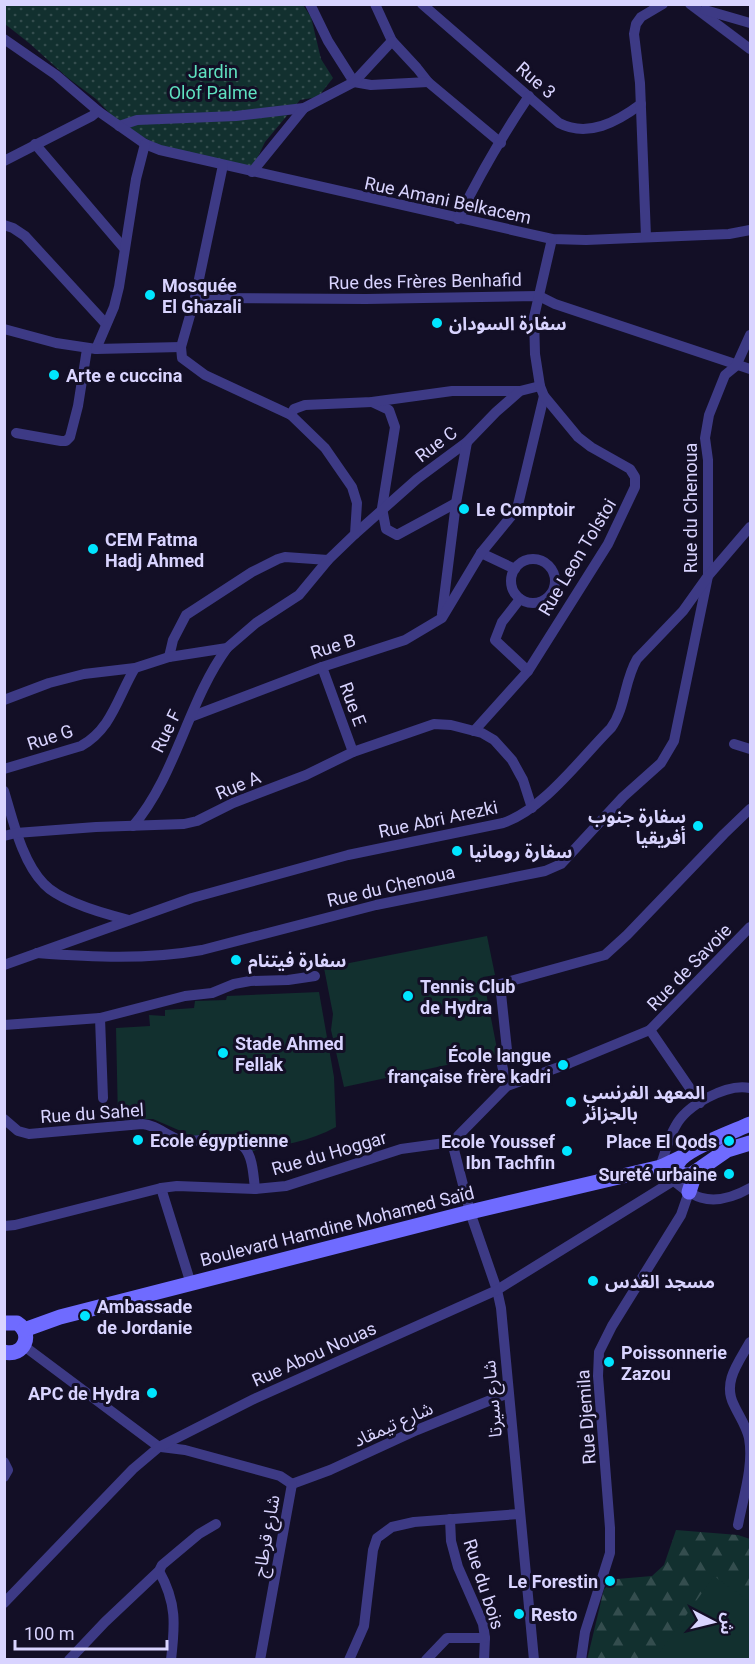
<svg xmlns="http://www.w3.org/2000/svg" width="755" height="1664" font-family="Roboto,'Noto Sans Arabic',sans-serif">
<defs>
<pattern id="grass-dots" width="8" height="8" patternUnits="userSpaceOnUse" patternTransform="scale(1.5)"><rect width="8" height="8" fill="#12302f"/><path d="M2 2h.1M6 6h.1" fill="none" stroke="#344d4e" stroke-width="1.8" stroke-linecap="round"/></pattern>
<pattern id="forest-firs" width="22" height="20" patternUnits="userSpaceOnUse" patternTransform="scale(1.5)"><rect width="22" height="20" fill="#12302f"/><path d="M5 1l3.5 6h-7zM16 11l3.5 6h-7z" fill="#344d4e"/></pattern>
</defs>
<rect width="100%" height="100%" fill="#130f26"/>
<path fill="url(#grass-dots)" d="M4,5H303L311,17L321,59L333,78L318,97L300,100L265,142L253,167L170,151L143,137L114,118L96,99L68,78L29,43L5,24Z"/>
<path fill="url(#forest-firs)" d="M676,1530L738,1535L750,1539V1659L587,1660L604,1589L617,1579L652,1576L664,1565Z"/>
<g fill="#12302f">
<path d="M487,936L495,975L483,977L498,1054L344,1087L331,1030L333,1014L324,968Z"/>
<path d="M319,992L334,1077L336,1127C309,1142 281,1145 252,1151L237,1137L229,1135L183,1137V1132L153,1119L118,1120L116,1028L150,1026L149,1015L165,1016V1010L194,1008L195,1001L226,1000L227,996Z"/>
<path d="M714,1576L750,1602V1659H655Z"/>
</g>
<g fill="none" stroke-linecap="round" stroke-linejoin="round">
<g stroke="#3d3a85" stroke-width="10">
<path d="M310,4L328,41L354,82"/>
<path d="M375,4L392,41L417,68L428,82L501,143"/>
<path d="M422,4L559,123C588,138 617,122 641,104"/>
<path d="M690,4L750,49"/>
<path d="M705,10L750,23"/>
<path d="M4,39L56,75L98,111"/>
<path d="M354,82L371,85L428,82"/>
<path d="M119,126L137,120L236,116L304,108L354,82L392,41"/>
<path d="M35,144L123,247"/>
<path d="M4,161L92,116L98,111L145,144L160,150L552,239L586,240L729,234L750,230"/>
<path d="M252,172L304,108"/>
<path d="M458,219C479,176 502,136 529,96"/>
<path d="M4,225L13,228L25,236L106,324"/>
<path d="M646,237L640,83L634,34L636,24L641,17L663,4"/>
<path d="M195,298L366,299L539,296L555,304L750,369"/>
<path d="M4,329L56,343L96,349L114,307L119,287L136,179L145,144"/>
<path d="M96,349L181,347"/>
<path d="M372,402L389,410L395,427L382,508L386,529L397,535L456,503"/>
<path d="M291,415L294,409L305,405L372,402L452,391H520"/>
<path d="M16,433L61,441H66L70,437L78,406L87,349"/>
<path d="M355,534L417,479L467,442L496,412L520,391L540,386"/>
<path d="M481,553L515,569"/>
<circle cx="533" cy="581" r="22"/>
<path d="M520,599L502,622L495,640L528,671"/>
<path d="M442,614L456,503L467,442"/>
<path d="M169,657L173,640L186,615L252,572L278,559L285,557L328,560"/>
<path d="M322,667L353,752"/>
<path d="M4,700L49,683L84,674L135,668L169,657L227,648L256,623L299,595L328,560L355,534L357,503L352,487L325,448L291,415L205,375L182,358L181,347L195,298L223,165"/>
<path d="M193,716L322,667L405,640L442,618L481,553L517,509L544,396"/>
<path d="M474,731L528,671L608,544L635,487V477L630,469L591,447L578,437L544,396L540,386L535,354L534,317L552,239"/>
<path d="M734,744L750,749"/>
<path d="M4,769L81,746C112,729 118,696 135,668"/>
<path d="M4,791C13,820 22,862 44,884C61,902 105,914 129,920"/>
<path d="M133,826C176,776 188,701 227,648"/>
<path d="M4,836L16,833L96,827L184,824L197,821L233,803L306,775L353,752L434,724L451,725L482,733L494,740L512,760L523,780L532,808"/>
<path d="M37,953C91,957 147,960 202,950L376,905L545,871L561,864L623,797L661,763L674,741L708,576V460L705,438L709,415L725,375L736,366L750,335"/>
<path d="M4,965L192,898L348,855L503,823C544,809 580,759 611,728C626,707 624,681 637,659L683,611L708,576L750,527"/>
<path d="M100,1018L103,1098"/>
<path d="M4,1025L100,1018L185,996L212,993L234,984L250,981L288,980L315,976"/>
<path d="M650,1030L700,1103"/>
<path d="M507,1086L502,1065L507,1050L500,984L605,955L627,935L724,834L750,809"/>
<path d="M750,1088C727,1083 686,1105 675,1127C668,1139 665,1154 660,1167C689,1199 711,1210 750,1188"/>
<path d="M4,1119L18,1131L29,1134L142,1124C157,1125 165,1135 180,1140C186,1142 196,1140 203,1140C248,1137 251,1147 255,1189"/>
<path d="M452,1142L470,1212L497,1290L501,1308L534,1660"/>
<path d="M452,1142L507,1086L570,1063L650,1030L750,927"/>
<path d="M161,1188L191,1284"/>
<path d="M4,1226L15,1225L161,1188L177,1186L255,1189L286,1186L401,1149L452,1142"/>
<path d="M24,1346L159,1447"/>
<path d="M161,1447L185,1450L280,1476L292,1484"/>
<path d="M4,1462L8,1470L4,1477"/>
<path d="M292,1484L330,1470L417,1430L508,1393"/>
<path d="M450,1519L451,1541L458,1567L483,1624L485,1638L484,1660"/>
<path d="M738,1525C743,1498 754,1466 749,1438C746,1425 739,1416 734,1405C722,1382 739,1362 750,1342"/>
<path d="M159,1571C177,1603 175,1625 171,1660"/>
<path d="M4,1603L133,1469L159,1447L254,1399L497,1290L673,1181"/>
<path d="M69,1660L105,1622L159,1571L162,1565L199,1534L216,1524"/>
<path d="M260,1660L292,1484"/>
<path d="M349,1660L364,1626L373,1550L377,1538L392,1527L414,1522L519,1514"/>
<path d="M426,1660L447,1638H485"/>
<path d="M581,1660L585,1632L610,1553V1528L598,1376L599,1352L612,1326L681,1215L689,1192"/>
</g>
<g stroke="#6f6bff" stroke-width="15">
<path d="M678,1163C684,1149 735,1131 750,1124"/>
<path d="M661,1167L685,1175H691L727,1150L750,1143"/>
<path d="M689,1192L695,1173"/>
<path d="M4,1323H17C34,1334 24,1357 4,1352"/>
<path d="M24,1330L60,1317L470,1212L661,1167L682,1157"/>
</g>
</g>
<g fill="#00e5ff" stroke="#130f26" stroke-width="2">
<circle cx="150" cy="295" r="6"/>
<circle cx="437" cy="323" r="6"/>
<circle cx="54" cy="375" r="6"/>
<circle cx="464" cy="509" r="6"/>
<circle cx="93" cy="549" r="6"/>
<circle cx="698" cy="826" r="6"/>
<circle cx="457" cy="851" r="6"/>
<circle cx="236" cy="960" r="6"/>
<circle cx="408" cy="996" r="6"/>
<circle cx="223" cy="1053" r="6"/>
<circle cx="563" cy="1065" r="6"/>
<circle cx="571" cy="1102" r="6"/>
<circle cx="138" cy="1140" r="6"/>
<circle cx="729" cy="1141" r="6"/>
<circle cx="567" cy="1151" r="6"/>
<circle cx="729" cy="1174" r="6"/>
<circle cx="593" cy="1281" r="6"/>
<circle cx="85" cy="1316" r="6"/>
<circle cx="609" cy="1362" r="6"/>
<circle cx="152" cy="1393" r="6"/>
<circle cx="610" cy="1581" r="6"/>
<circle cx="519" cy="1614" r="6"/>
</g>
<g text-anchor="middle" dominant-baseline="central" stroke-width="6" stroke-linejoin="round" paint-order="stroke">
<g font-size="18" fill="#5fe0c0" stroke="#130f26">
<text x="213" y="71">Jardin<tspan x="213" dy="21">Olof Palme</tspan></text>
</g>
<g font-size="18" fill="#d9d4ff" stroke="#130f26">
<text transform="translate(536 80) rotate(41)">Rue 3</text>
<text transform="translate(448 200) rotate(12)">Rue Amani Belkacem</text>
<text transform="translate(425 281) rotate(-1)">Rue des Frères Benhafid</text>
<text transform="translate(436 444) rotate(-37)">Rue C</text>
<text transform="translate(690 508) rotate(-90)">Rue du Chenoua</text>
<text transform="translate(577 557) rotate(-59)">Rue Leon Tolstoi</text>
<text transform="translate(333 646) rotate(-18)">Rue B</text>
<text transform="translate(353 704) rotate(70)">Rue E</text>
<text transform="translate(166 731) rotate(-64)">Rue F</text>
<text transform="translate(50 737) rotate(-18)">Rue G</text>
<text transform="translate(238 785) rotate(-23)">Rue A</text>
<text transform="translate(438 819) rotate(-12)">Rue Abri Arezki</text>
<text transform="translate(391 886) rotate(-13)">Rue du Chenoua</text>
<text transform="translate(689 967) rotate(-46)">Rue de Savoie</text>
<text transform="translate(92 1113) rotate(-4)">Rue du Sahel</text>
<text transform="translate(329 1153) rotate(-16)">Rue du Hoggar</text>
<text transform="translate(337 1226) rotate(-14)">Boulevard Hamdine Mohamed Saïd</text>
<text transform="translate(314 1354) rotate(-24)">Rue Abou Nouas</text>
<text transform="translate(492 1399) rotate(-95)">شارع سيرتا</text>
<text transform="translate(586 1417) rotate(-94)">Rue Djemila</text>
<text transform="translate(393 1424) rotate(-24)">شارع تيمقاد</text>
<text transform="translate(266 1536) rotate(-80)">شارع قرطاج</text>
<text transform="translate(484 1584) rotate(72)">Rue du bois</text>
</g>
<g font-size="18" font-weight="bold" fill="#d9d4ff" stroke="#130f26" text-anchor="start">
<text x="162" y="285">Mosquée<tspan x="162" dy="21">El Ghazali</tspan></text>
<text x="449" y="323">سفارة السودان</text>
<text x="66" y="375">Arte e cuccina</text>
<text x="476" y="509">Le Comptoir</text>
<text x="105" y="539">CEM Fatma<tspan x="105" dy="21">Hadj Ahmed</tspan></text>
<text x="686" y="816" text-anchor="end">سفارة جنوب<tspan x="686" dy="21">أفريقيا</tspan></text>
<text x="469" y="851">سفارة رومانيا</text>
<text x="248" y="960">سفارة فيتنام</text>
<text x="420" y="986">Tennis Club<tspan x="420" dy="21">de Hydra</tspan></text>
<text x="235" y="1043">Stade Ahmed<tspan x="235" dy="21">Fellak</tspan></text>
<text x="551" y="1055" text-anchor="end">École langue<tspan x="551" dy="21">française frère kadri</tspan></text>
<text x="583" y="1092">المعهد الفرنسي<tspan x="583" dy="21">بالجزائر</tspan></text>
<text x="150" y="1140">Ecole égyptienne</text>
<text x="555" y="1141" text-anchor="end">Ecole Youssef<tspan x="555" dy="21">Ibn Tachfin</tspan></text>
<text x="717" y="1141" text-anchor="end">Place El Qods</text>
<text x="717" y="1174" text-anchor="end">Sureté urbaine</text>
<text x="605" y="1281">مسجد القدس</text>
<text x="97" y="1306">Ambassade<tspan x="97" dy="21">de Jordanie</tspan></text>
<text x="621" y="1352">Poissonnerie<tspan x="621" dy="21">Zazou</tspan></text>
<text x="140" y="1393" text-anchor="end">APC de Hydra</text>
<text x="598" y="1581" text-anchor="end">Le Forestin</text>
<text x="531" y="1614">Resto</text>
</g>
</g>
<rect width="755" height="1664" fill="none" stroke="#d9d4ff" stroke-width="12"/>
<g transform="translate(713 1622) rotate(97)" stroke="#130f26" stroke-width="4.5" paint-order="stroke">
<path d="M0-4.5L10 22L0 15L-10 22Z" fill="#d9d4ff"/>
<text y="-9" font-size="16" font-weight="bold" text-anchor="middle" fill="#d9d4ff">ش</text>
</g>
<path d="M15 1640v9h152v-9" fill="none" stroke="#d9d4ff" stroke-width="3"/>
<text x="24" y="1640" font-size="18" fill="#d9d4ff" stroke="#130f26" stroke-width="4.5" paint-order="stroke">100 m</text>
</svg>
